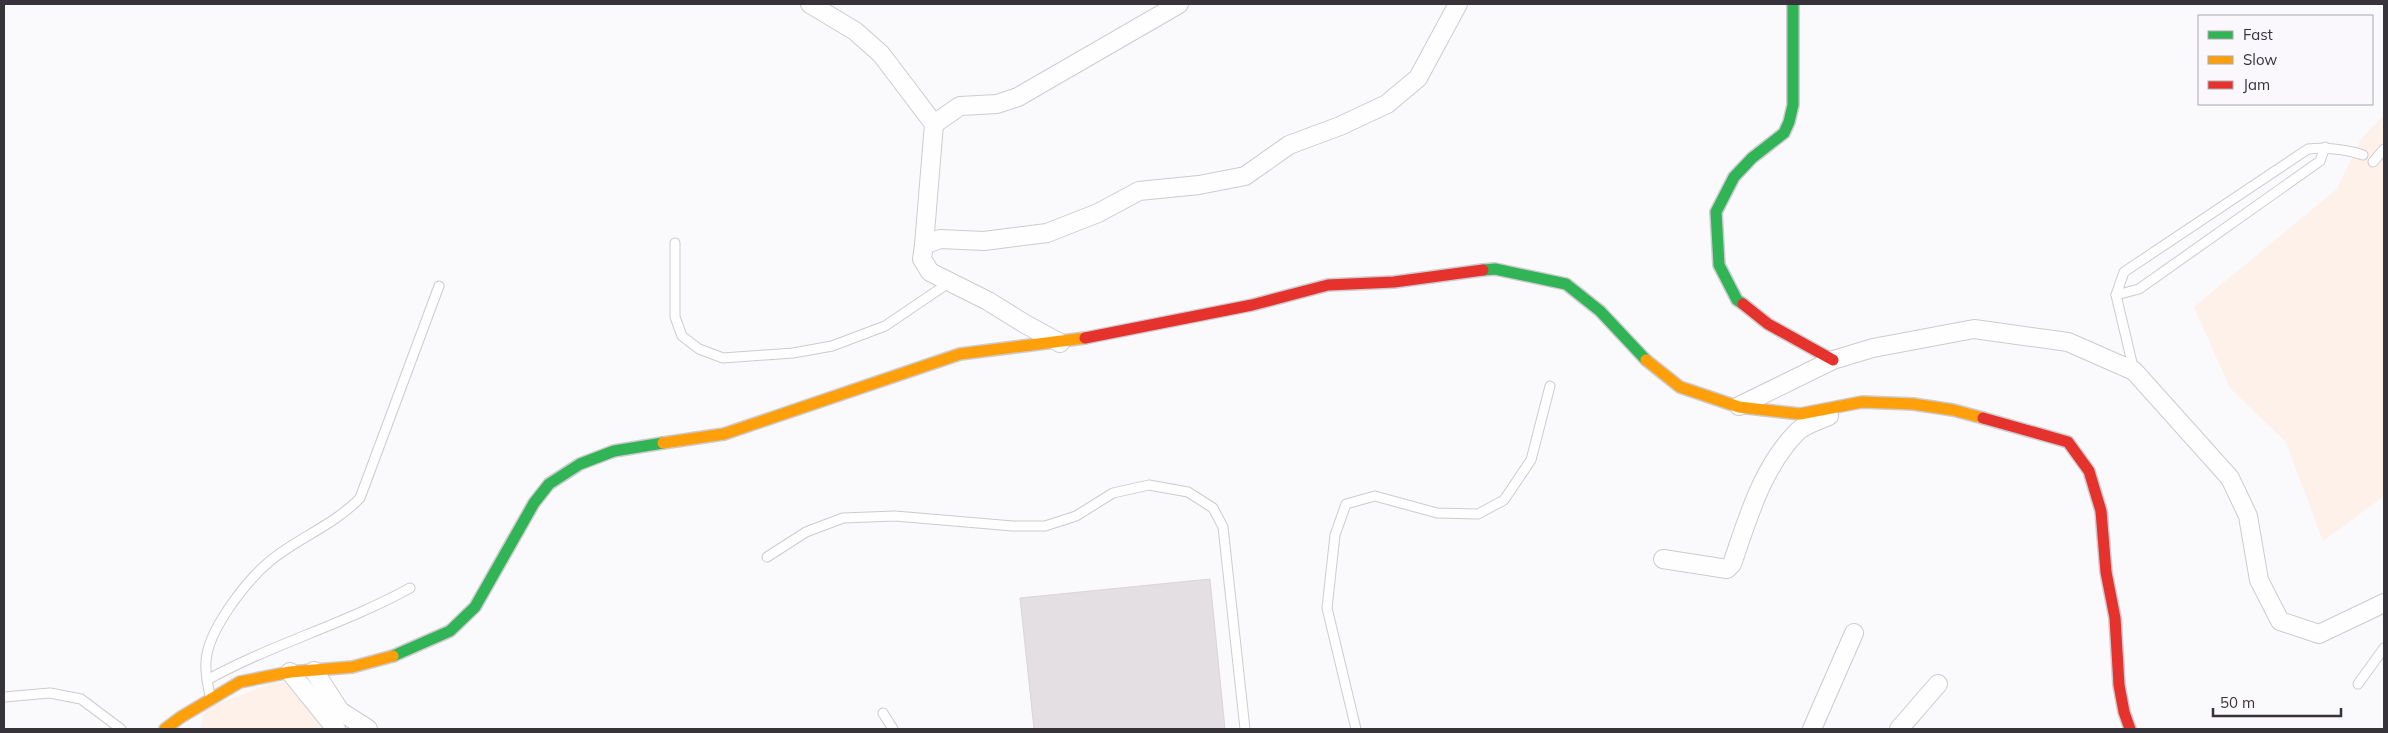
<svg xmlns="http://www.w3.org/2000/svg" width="2388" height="733" font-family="Mulish,sans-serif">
<rect width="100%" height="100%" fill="#faf9fb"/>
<g fill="#fdf1e9">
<path d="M2384,115V496L2323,541L2286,442L2230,388L2194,307L2337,189L2361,139Z"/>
<path d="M275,682H302L334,729H200L205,709Z"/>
</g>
<path fill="#e4dfe3" stroke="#dad6da" d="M1210,579L1225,729H1034L1020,598Z"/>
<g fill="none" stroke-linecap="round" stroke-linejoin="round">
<defs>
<g id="lane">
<path d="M2373,162L2384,149"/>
<path d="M675,243V317L682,336L699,349L723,358L793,353L832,346L885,326L950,282"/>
<path d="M2116,295L2124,272L2308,149C2328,147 2344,149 2363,155"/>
<path d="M2134,371L2116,295L2139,289L2320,161L2325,147"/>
<path d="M767,557L806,532L843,518L895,516L1013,526H1045L1076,516L1113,493L1149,485L1188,492L1213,508L1223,527L1245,729"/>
<path d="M207,680C272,644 345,624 410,588"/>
<path d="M2358,684L2384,648"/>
<path d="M210,696C208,685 205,674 206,662C207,631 246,581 270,561C298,538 334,525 360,498L439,286"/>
<path d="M4,697L50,693L81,699L121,729"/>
<path d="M883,713L893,729"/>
<path d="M1356,729L1327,608L1335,535L1346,504L1375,496L1437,513L1478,514L1504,500L1531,460L1550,386"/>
</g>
<g id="street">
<path d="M810,4L855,31L881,54L934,124L924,245"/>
<path d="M934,124L960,106L997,104L1018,97L1179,4"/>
<path d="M1060,343L1025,324L988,301L930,272L922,259L924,245L940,239L984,241L1047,233L1098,213L1139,191L1199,185L1245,176L1289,145L1340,126L1387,104L1418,78L1458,4"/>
<path d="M1739,406L1833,360L1873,348L1974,329L2068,342L2134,371L2230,478L2248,516L2259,580L2280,621L2319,634L2384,603"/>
<path d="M1663,559L1727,569L1732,564C1748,518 1762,467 1798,431C1806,424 1819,420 1829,416"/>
<path d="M314,671L340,711L368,729"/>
<path d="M290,672L336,729"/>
<path d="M1812,729L1854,633"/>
<path d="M1899,729L1938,684"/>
</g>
<g id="fast">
<path d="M1483,270L1495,269L1566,284L1600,311L1646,360"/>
<path d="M1743,304L1737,300L1719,265L1716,212L1734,177L1752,158L1784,133L1789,122L1793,105V4"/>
<path d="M393,656L450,631L475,607L534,503L549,484L580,464L614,451L663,443"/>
</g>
<g id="slow">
<path d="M1646,360L1680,387L1739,407L1800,414L1862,402L1913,404L1953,410L1983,418"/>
<path d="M663,443L724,434L960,354L1085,338"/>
<path d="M165,729L181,717L240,682L290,672L352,667L393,656"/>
</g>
<g id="jam">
<path d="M1743,304L1768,324L1833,360"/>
<path d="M1085,338L1252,305L1328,285L1394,282L1483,270"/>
<path d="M1983,418L2068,442L2089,471L2101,511L2106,572L2115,618L2119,685L2124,712L2130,729"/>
</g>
</defs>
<use href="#lane" stroke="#cecbd0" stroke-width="11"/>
<use href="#street" stroke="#cecbd0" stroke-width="20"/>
<use href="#fast" stroke="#cecbd0" stroke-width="14"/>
<use href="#slow" stroke="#cecbd0" stroke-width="14"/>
<use href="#jam" stroke="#cecbd0" stroke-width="14"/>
<use href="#lane" stroke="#fefefe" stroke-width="9"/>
<use href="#street" stroke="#fefefe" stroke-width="18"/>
<use href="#fast" stroke="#30b455" stroke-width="11"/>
<use href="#slow" stroke="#ff9f0a" stroke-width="11"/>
<use href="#jam" stroke="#e5322d" stroke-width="11"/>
</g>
<rect width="2388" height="733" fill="none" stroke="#37333b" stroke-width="10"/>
<rect x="2198" y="15" width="175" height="90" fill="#faf8fc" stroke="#aca9af"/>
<rect x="2208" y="31" width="25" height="8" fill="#30b455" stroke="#aca9af"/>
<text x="2243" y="40" font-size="15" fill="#37333b">Fast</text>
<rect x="2208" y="56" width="25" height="8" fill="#ff9f0a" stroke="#aca9af"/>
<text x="2243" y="65" font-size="15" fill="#37333b">Slow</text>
<rect x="2208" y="81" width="25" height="8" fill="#e5322d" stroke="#aca9af"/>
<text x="2243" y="90" font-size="15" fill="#37333b">Jam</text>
<path d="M2213 708v8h128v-8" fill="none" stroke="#37333b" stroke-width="2.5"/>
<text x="2220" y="708" font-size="15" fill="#37333b" stroke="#faf8fc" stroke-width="4" paint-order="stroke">50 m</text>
</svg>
